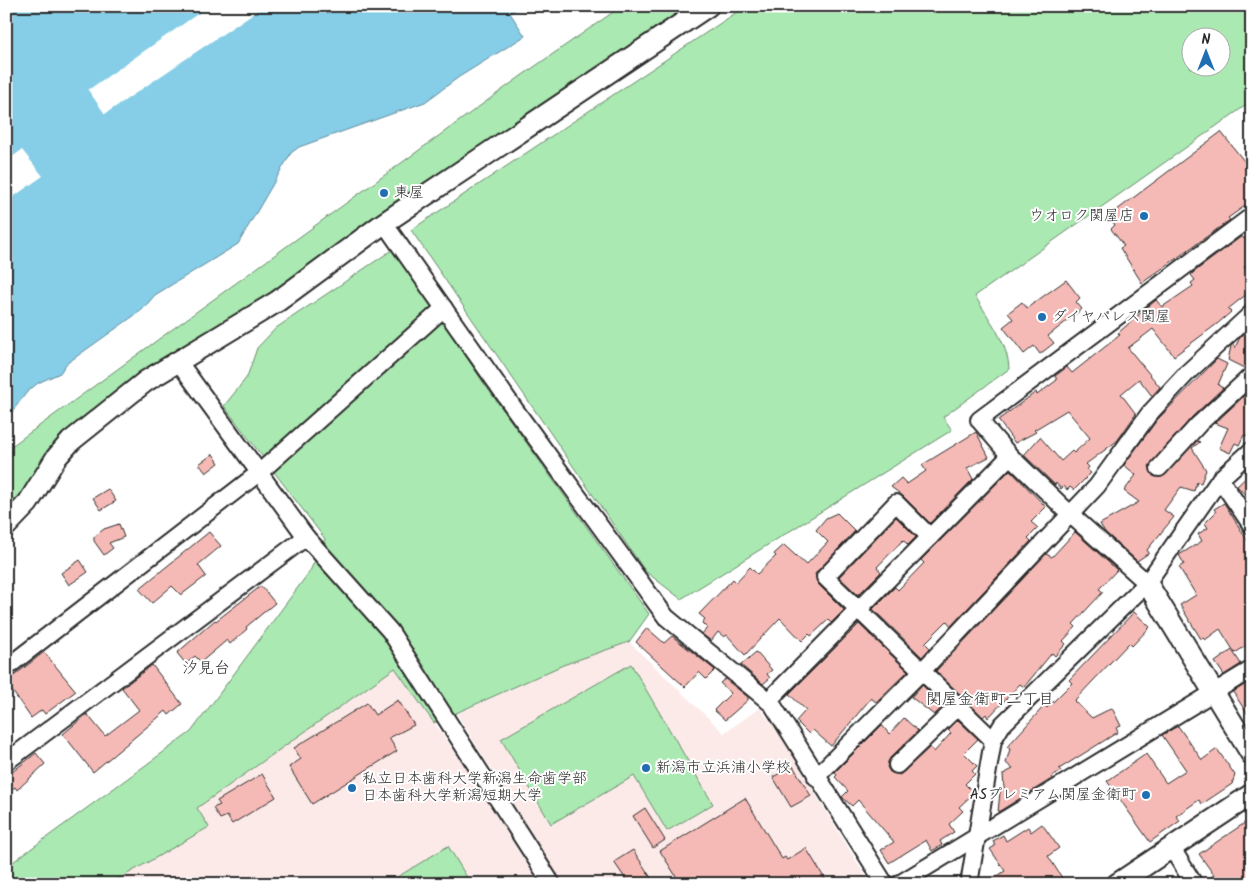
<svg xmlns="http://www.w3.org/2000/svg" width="1258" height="890" font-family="Kalam,'Klee One',sans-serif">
<rect width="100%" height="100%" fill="#fff"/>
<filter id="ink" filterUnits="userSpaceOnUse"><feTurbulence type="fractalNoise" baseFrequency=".02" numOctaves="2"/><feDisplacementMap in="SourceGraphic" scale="10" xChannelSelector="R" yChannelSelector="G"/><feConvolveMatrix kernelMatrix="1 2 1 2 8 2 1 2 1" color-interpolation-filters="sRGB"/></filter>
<g filter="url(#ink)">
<g fill="#fceae9">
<path d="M629,642L724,733L760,708L782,738L870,884H563L457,714L563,665Z"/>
<path d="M395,668L467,769L539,884H110L209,827L197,808Z"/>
</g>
<g fill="#aae9b1" stroke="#6a8a6e" fill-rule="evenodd">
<path d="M622,6H692L515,123L249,308L164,360L58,439L43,458L19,501L6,513V450L524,74Z"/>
<path d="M746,6H1252V101L975,296C988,318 1008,342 1009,369L943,417L952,430L681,599L645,571L411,230ZM1190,38H1220V68H1190Z"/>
<path d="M395,248L483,382L649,614L629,642L563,665L434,723L395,668L197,808L209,827L110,884H6V867L191,732L310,571L325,539L224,406L247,377L257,348L276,328Z"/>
<path d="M631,664L713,804L667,831L634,776L551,824L501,739Z"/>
<path d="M448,846L471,884H386Z"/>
</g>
<path fill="#86cde7" stroke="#628c9c" d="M6,6H521L510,13L525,36L459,77L425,102L299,147L291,153L238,244L155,295L142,310L66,364L60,373L38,383L27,392L11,413L6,415Z"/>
<g fill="#fff">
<path d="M209,6H264L105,114L88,90Z"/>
<path d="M22,150L43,176L6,202V161Z"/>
</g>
<g fill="#f6bab6" stroke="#2b2b2b">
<path d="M1221,132L1252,171V201L1228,218L1230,220L1142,283L1120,248L1124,246L1111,229L1115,225L1109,216Z"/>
<path d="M1252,233V262L1244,267L1252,276V290L1228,309L1231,312L1217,324L1174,356L1153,329L1128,348L1160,387L1152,396L1139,379L1121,394L1136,414L1117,441L1086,464L1089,467L1087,470L1091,473L1074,490L1070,487L1067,490L1064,486L1061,489L1056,483L1055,485L1024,455L1040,437L1061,461L1072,451L1074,453L1090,438L1067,410L1034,430L1036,432L1015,443L998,420L1036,392L1037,395L1057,380L1055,376L1067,367L1072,373L1120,335L1118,333L1156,300L1162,307L1193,286L1191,283L1195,280L1191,275L1194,272L1242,236L1244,239Z"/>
<path d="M1066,280L1080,298L1076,302L1082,309L1048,336L1054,343L1040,354L1034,346L1024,354L1003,327L1013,319L1008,313L1022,302L1027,308Z"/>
<path d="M1247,331L1252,337V357L1249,366L1244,368L1228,360L1231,346L1233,344L1235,348L1239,339Z"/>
<path d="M1217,359L1227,364L1218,385L1223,388L1192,417L1149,466L1153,476L1162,477L1197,441L1200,442L1192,448L1206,470L1201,483L1197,482L1194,491L1181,487L1164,510L1174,517L1147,550L1149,553L1137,561L1105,532L1100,524L1139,502L1124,491L1136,475L1124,465L1157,420Z"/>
<path d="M1244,396L1252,399V423L1247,436L1244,435L1239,445L1235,443L1230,453L1219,448L1228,428L1215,423Z"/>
<path d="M976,432L989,457L967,468L973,479L930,523L903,496L891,487L901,478L907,484L926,471L922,465Z"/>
<path d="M213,454L219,463L206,473L199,464Z"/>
<path d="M1010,470L1046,507L1031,522L1038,528L1028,538L1031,541L951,626L947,621L925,643L930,648L922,657L873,609L895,587L898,590L924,563L921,560Z"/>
<path d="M1252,472V502L1237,486Z"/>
<path d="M108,489L116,501L101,510L93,498Z"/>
<path d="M1224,503L1252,548V642L1235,653L1220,629L1205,640L1203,638L1201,639L1180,605L1196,595L1179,567L1184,564L1179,555L1202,541L1198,534L1208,528L1205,523L1216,512L1214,509Z"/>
<path d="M837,513L855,531L815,574L818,584L844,610L831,623L828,620L811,636L809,634L802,641L780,618L745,655L727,635L724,637L718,632L711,641L702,634L707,628L702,623L705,619L699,614L733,579L736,582L750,567L757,574L776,556L774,554L784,545L806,565L828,542L816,530L826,518Z"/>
<path d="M896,517L916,537L908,545L903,540L877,567L881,572L858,595L839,577Z"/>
<path d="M119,524L124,537L109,543L113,548L104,555L94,541V537L104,529Z"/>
<path d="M209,532L221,546L198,565L206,576L181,595L172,586L152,603L139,589Z"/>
<path d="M1075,532L1117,570L1099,589L1103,592L1073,624L1076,627L1063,641L1066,644L1055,656L1052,653L1024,687L1020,684L988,718L986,714L983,717L936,671L1046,554L1052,557Z"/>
<path d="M80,560L88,572L69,585L61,573Z"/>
<path d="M261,586L275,603L246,627L247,629L230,644L227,640L201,662L195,656L186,664L177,653L215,620L216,621Z"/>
<path d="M1134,612L1150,627L1132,646L1129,643L1074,701L1092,718L1112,708L1121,726L1116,728L1118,732L1059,769L1061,771L1052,776L1053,778L998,812L1000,792L1004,788L1003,774L1013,769L1006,763L1010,749L1007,747L1045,705L1047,708L1072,683L1069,680Z"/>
<path d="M859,624L908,671L876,702L871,698L831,746L813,730L809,734L796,721L806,710L789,694Z"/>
<path d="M647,628L664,643L672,636L715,670L706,679L699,672L685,687L636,642Z"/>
<path d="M1232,650L1241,664L1224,675L1215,662Z"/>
<path d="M44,652L76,691L45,714L42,710L31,718L6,682Z"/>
<path d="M756,652L772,670L767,674L770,678L763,684L741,665Z"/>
<path d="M152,665L182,704L169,715L166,711L93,772L63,734L87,714L105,736L139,710L122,688Z"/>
<path d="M725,679L748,697V700L725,720L714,710L731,693L720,683Z"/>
<path d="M1251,681L1252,683V721L1233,692Z"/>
<path d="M922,685L944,706L934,715L911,697Z"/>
<path d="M398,700L414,725L389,738L397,751L312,804L289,767L301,759L294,748L367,703L375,715Z"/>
<path d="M904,718L918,731L890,758L887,767L890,772L900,775L930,747L934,752L951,733L948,730L958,720L978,739L964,753L977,766L972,771L975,774L965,784L974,793L959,807L963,811L949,824L954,832L940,841L942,845L932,851L926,840L889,863L881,850L894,842L858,800L852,806L842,797L848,791L835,777L837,775L835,772L882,725L889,734Z"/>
<path d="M1178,726L1202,760L1217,749L1235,775L1232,784L1202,804L1199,800L1176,816L1180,821L1150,842L1107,781L1146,754L1166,783L1186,770L1162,735Z"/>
<path d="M36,753L45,764L17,790L15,787L6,794V777Z"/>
<path d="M793,766L811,796L791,807L773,777Z"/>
<path d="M262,774L276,797L232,824L227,816L220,819L213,808L220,805L217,801Z"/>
<path d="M745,798L782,859L785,857L787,860L806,848L828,884H681L660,851Z"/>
<path d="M645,808L665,840L653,848L633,816Z"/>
<path d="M1252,818V884H1204L1203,882L1214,875L1199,854Z"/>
<path d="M1042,824L1059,848L1048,856L1066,884H985L1005,871L990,849L995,846L993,841L1003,835L1006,841L1028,827L1031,832Z"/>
<path d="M633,850L655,884H629L614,862Z"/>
</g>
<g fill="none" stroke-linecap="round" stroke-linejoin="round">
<defs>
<g id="minor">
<path d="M384,223L516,411L666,617L772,704L885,884"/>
<path d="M178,361L306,537L390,631L552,884"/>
<path d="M1159,468L1199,424L1252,375"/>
<path d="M1220,479L1252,526"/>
<path d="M930,537L896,503L825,577L993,740"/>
<path d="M1147,583L1071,515L1010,456L979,420L1252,216"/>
<path d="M6,668L260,472L444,308"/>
<path d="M768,701L1010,456"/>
<path d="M6,762L306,537"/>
<path d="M897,765L958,706"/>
<path d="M816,777L921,672L1097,486L1149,414L1187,373L1252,313"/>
<path d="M1171,847L1194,884"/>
<path d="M899,884L1252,669"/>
<path d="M969,884L993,740L1002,725L1147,583L1220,479L1252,450"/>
</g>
<g id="tertiary">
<path d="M6,526L28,503L56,458L71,441L146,381L278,301L384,223L708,6"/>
<path d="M1147,583L1252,755"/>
<path d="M1117,884L1252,794"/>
</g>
</defs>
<use href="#minor" stroke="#2b2b2b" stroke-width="20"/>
<use href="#tertiary" stroke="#2b2b2b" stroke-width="24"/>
<use href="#minor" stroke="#fff" stroke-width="16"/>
<use href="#tertiary" stroke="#fff" stroke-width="20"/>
</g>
</g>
<g fill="#1f6fb2" stroke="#fff" stroke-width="2">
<circle cx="384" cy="193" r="5"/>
<circle cx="1144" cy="216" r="5"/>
<circle cx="1042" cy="317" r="5"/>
<circle cx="646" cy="768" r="5"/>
<circle cx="352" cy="788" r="5"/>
<circle cx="1146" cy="795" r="5"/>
</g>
<g text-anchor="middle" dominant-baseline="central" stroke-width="4" stroke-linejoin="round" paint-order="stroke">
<g font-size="15" fill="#2b2b2b" stroke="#fff" text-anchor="start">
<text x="394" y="193">東屋</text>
<text x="1134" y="216" text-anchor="end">ウオロク関屋店</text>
<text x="1052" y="317">ダイヤパレス関屋</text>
<text x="656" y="768">新潟市立浜浦小学校</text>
<text x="362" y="779">私立日本歯科大学新潟生命歯学部<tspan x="362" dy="17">日本歯科大学新潟短期大学</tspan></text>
<text x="1136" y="795" text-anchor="end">ASプレミアム関屋金衛町</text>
</g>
<g font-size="16" fill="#2b2b2b" stroke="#fff">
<text x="206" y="668">汐見台</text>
<text x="990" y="699">関屋金衛町二丁目</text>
</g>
</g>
<rect width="1258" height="890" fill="none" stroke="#fff" stroke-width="25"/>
<rect x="12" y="12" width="1233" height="865" fill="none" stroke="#2b2b2b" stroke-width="2" filter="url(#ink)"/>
<g transform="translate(1206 52)"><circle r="24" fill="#ffffff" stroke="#aaaaaa"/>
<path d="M0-4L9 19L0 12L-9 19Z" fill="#1f6fb2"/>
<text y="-8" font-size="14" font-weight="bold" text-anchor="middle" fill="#2b2b2b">N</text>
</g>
</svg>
